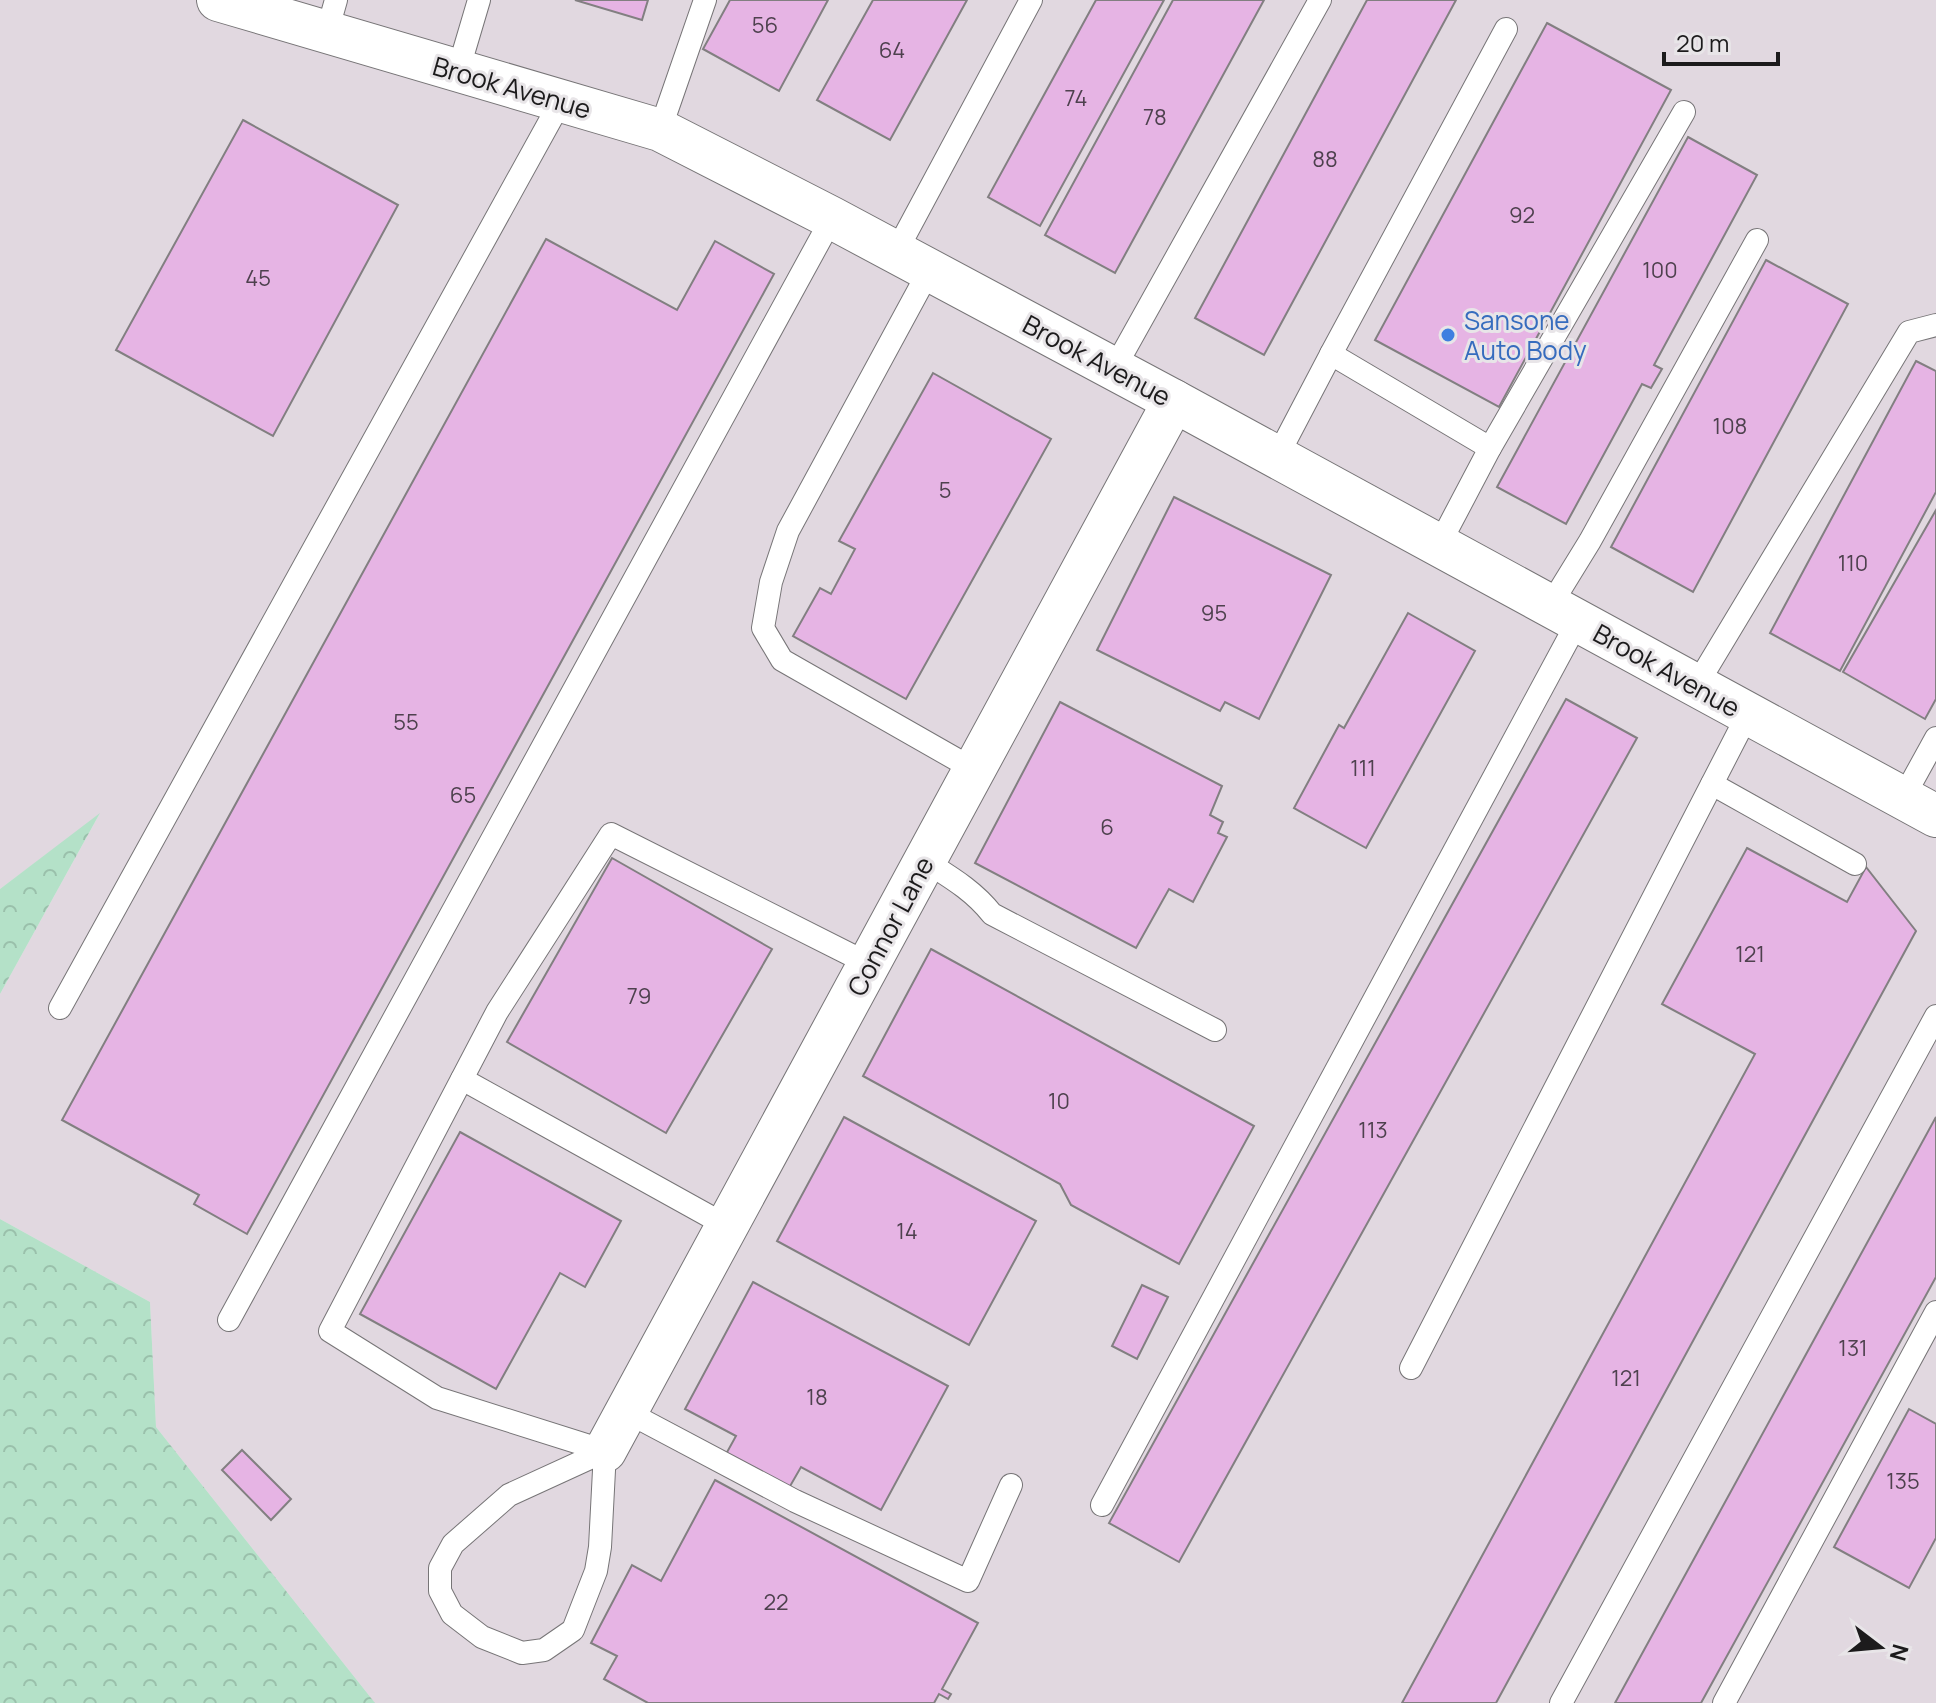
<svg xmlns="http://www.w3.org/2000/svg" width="1936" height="1703" font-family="Manrope,sans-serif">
<defs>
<pattern id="forest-crowns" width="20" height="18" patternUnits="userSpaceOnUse" patternTransform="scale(2)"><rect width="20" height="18" fill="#b4e1c8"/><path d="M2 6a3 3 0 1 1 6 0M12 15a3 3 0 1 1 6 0" fill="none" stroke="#9ac0ab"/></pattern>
</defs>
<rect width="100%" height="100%" fill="#e8e5e8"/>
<path fill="#e1d8e0" d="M0,0H1936V1703H375L156,1427L150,1302L0,1219V994L99,815L0,889Z"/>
<g fill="url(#forest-crowns)">
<path d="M100,813L0,994V889Z"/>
<path d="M0,1219L150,1302L156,1427L375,1703H0Z"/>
</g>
<g fill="#e6b4e4" stroke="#827f81" stroke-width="2">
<path d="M575,0H648L642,20Z"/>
<path d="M730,0H828L779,91L703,49Z"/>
<path d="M873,0H967L890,140L817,100Z"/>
<path d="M1096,0H1164L1040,226L988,197Z"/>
<path d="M1173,0H1264L1115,273L1045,235Z"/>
<path d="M1367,0H1456L1264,355L1195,318Z"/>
<path d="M1547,23L1671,90L1499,407L1375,340Z"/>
<path d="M243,120L398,205L273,436L116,350Z"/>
<path d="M1688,137L1757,175L1654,365L1662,369L1651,388L1642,384L1566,524L1497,487Z"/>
<path d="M546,239L677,310L715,241L774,274L247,1234L194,1204L199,1195L62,1120Z"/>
<path d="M1766,260L1848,304L1693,592L1611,547Z"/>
<path d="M1916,361L1936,371V492L1840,671L1770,633Z"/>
<path d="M933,373L1051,439L906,699L793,636L820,588L831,594L855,549L839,541Z"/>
<path d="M1174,497L1331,575L1259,719L1225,702L1220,711L1097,650Z"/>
<path d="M1936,510V699L1925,719L1843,672Z"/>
<path d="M1408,613L1475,651L1366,848L1294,808L1339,725L1344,728Z"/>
<path d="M1566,699L1637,738L1179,1562L1109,1523Z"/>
<path d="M1060,702L1222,786L1210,815L1223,822L1218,833L1227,837L1193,902L1169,889L1136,948L975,863Z"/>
<path d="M1747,848L1847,902L1866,867L1916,931L1496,1703H1402L1755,1054L1662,1004Z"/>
<path d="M612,858L772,949L666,1133L507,1042Z"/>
<path d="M931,949L1254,1126L1179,1264L1071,1205L1060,1184L863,1076Z"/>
<path d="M844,1117L1036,1221L969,1345L777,1241Z"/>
<path d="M1936,1117V1277L1701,1703H1615Z"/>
<path d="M460,1132L621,1221L585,1287L560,1273L496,1389L360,1314Z"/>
<path d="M753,1282L948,1386L881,1510L801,1467L789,1488L726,1454L736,1436L685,1409Z"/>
<path d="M1142,1285L1168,1297L1137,1359L1112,1346Z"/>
<path d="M1909,1409L1936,1424V1538L1909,1588L1834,1547Z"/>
<path d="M242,1450L291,1499L271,1520L222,1470Z"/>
<path d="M715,1480L978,1623L942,1689L951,1694L948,1699L939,1694L934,1703H648L604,1679L617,1656L591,1643L632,1565L661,1581Z"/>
</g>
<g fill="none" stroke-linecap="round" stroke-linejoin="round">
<defs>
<g id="lane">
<path d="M1506,29L1331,354L1490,448L1684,112"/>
<path d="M327,32L336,0"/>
<path d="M458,71L479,0"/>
<path d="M660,130L705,0"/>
<path d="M896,252L1031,0"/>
<path d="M929,271L788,531L771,582L763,628L782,660L975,770"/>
<path d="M1114,369L1320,0"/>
<path d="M1277,457L1331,354"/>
<path d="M1439,545L1490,448"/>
<path d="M1550,606L1590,541L1757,240"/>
<path d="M1696,686L1909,332L1936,325"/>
<path d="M1712,784L1855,864"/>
<path d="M1903,798L1936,738"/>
<path d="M925,861C950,877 973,890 992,914L1215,1030"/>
<path d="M60,1008L561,101"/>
<path d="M462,1079L727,1226"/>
<path d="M229,1320L832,218"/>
<path d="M1411,1368L1748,714"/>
<path d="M627,1412L795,1501L968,1581L1011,1485"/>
<path d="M605,1451L437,1398L330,1331L497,1012L611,834L869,964"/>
<path d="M605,1451L600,1547L596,1571L573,1630L544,1650L522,1653L482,1637L452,1614L440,1591V1568L453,1544L509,1495Z"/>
<path d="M1102,1505L1578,621"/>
<path d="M1561,1703L1936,1016"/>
<path d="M1724,1703L1936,1312"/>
</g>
<g id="street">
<path d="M218,0L660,130L832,218L1174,401L1936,816"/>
<path d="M605,1451L1174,401"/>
</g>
</defs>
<use href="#lane" stroke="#777577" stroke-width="24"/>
<use href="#street" stroke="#777577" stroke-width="44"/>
<use href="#lane" stroke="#fff" stroke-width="22"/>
<use href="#street" stroke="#fff" stroke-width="42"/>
</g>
<circle fill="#3f7fe0" stroke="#e8e5e8" stroke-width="3" cx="1448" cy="335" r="8"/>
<g text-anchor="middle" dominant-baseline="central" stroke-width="6" stroke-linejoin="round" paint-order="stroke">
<g font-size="22" fill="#4e414e">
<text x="765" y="25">56</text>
<text x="892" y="50">64</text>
<text x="1076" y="98">74</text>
<text x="1155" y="117">78</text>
<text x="1325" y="159">88</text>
<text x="1522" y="215">92</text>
<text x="1660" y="270">100</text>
<text x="258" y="278">45</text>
<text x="1730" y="426">108</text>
<text x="945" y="490">5</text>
<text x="1853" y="563">110</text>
<text x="1214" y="613">95</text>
<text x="406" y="722">55</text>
<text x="1363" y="768">111</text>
<text x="463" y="795">65</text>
<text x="1107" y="827">6</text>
<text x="1750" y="954">121</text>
<text x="639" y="996">79</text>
<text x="1059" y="1101">10</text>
<text x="1373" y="1130">113</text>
<text x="907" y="1231">14</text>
<text x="1853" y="1348">131</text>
<text x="1626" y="1378">121</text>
<text x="817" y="1397">18</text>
<text x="1903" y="1481">135</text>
<text x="776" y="1602">22</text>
</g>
<g font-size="26" fill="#1c1b1c" stroke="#e8e5e8">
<text transform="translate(512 87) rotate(16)">Brook Avenue</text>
<text transform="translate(1097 360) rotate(28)">Brook Avenue</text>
<text transform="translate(1667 670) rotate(29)">Brook Avenue</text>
<text transform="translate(890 926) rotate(-62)">Connor Lane</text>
</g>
<g font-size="26" fill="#366cbe" stroke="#e8e5e8" text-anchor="start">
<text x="1464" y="320">Sansone<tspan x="1464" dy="30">Auto Body</tspan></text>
</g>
</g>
<g transform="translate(1880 1647) rotate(106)" stroke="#e8e5e8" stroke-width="6" paint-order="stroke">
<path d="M0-6L14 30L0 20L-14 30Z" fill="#1c1b1c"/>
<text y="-12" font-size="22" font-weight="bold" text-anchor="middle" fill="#1c1b1c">N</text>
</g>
<path d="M1664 52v12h114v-12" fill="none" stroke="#1c1b1c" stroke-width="4"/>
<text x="1676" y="52" font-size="24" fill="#1c1b1c" stroke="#e8e5e8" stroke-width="6" paint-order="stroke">20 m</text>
</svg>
